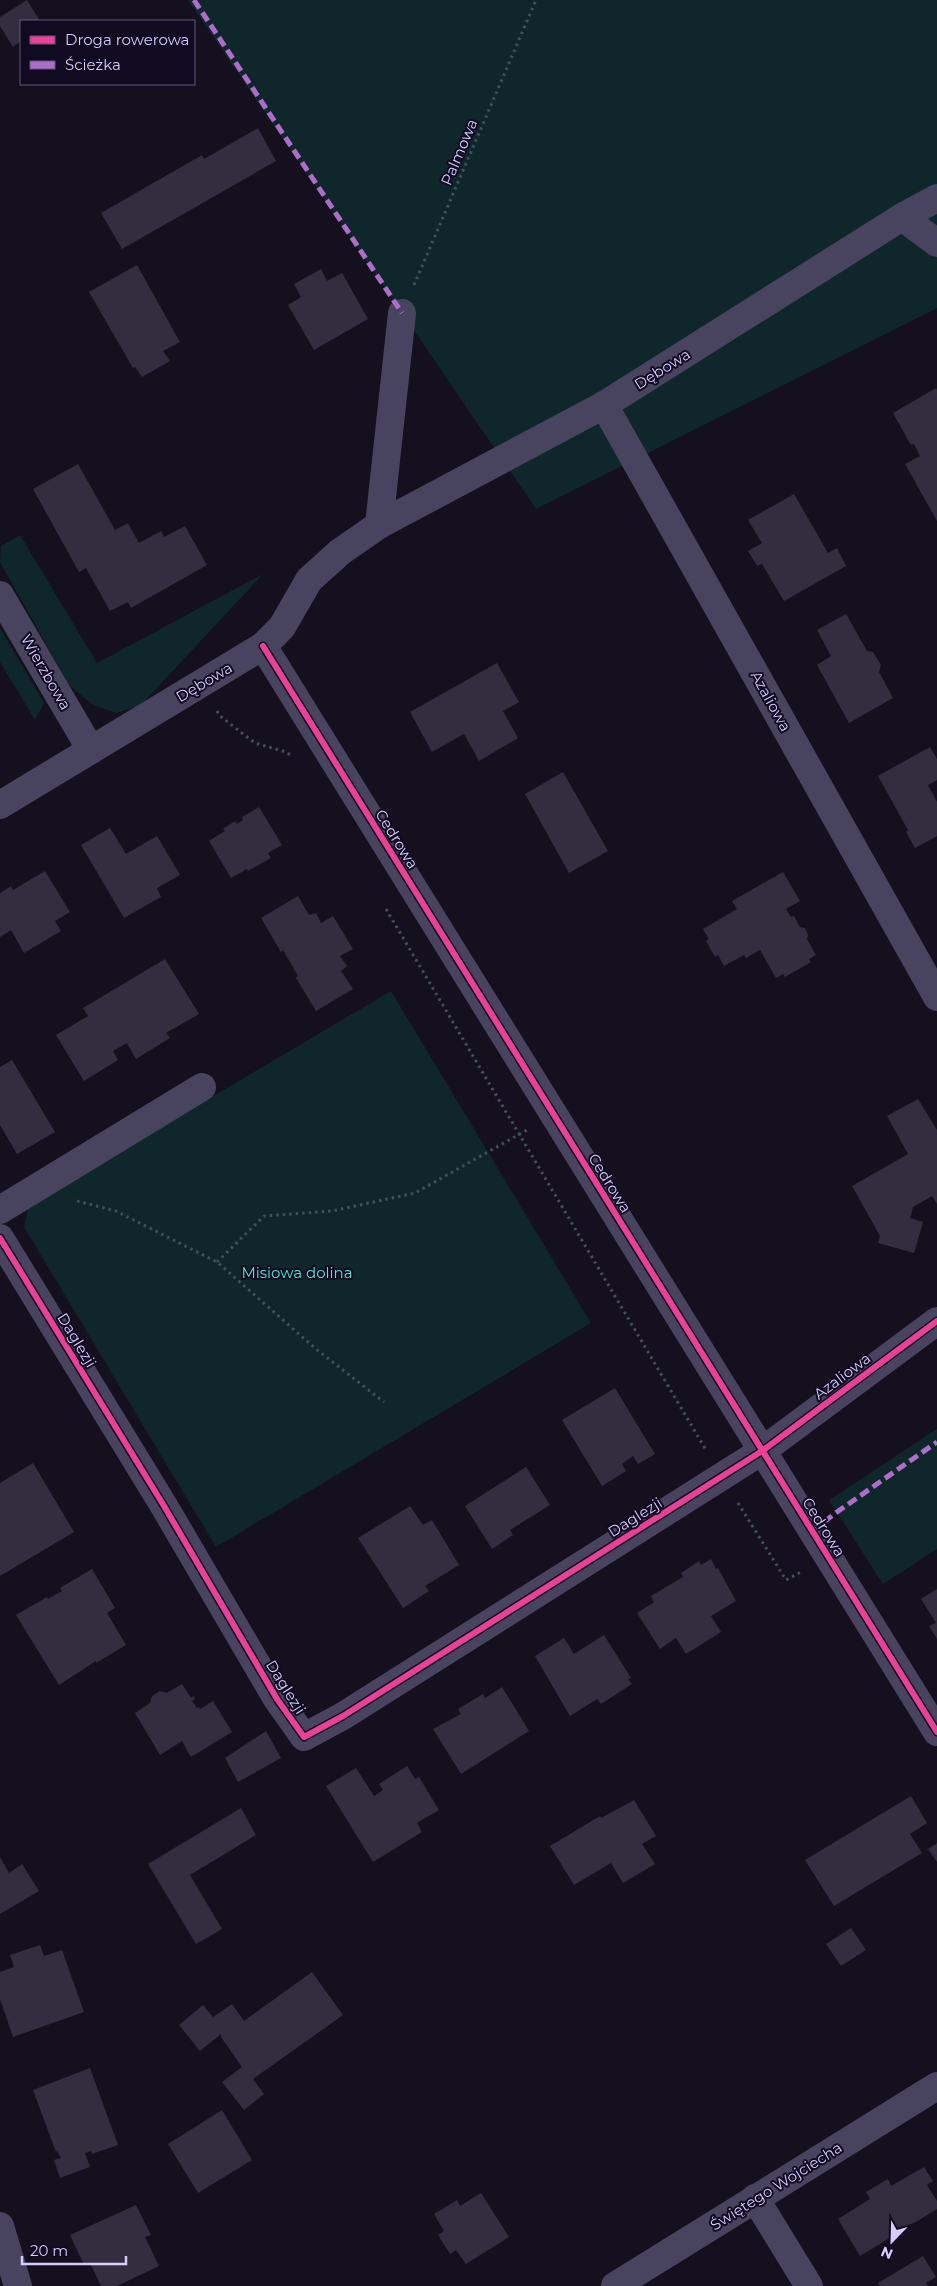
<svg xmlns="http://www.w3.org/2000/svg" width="937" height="2286" font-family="Montserrat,sans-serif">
<rect width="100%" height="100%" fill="#14101d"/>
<g fill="#0f272b">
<path d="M188,0H937V308L536,509Z"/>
<path d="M20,535L97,663L263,574L140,706L116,713L93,705L69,685L0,562L1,546Z"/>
<path d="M0,628L44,703L35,720L0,662Z"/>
<path d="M391,991L591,1323L216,1547L24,1227L29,1205Z"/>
<path d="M937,1429V1549L883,1584L829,1500Z"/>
</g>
<g fill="#322e40">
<path d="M27,0L40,21H21V41L13,47L0,26V17Z"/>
<path d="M258,128L276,161L122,249L101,213L202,155L204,159Z"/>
<path d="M137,265L180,342L163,351L170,361L142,377L135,367L133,368L89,292Z"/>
<path d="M321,269L327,281L342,273L368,319L314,350L288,305L301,297L294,284Z"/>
<path d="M936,388L937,390V521L905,464L920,456L914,444L911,445L893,413Z"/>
<path d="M78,464L115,530L128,523L139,543L161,531L164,537L185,526L207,565L131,608L128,602L110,611L86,568L79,572L33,489Z"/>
<path d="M794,494L828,553L837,548L846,566L784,601L762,564L757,566L748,551L762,543L748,520Z"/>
<path d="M846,614L867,651L873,652L881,665L879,672L893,698L849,723L817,665L831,656L817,630Z"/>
<path d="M497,663L519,702L503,711L518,738L479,761L464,734L432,752L410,712Z"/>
<path d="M930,747L937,759V780L928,785L937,802V836L915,848L906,832L908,830L878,776Z"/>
<path d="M563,772L608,851L569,873L525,794Z"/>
<path d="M259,807L282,845L268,853L271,858L248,871L247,869L231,878L209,841L225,831L223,829L235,821L237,824L243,820L242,817Z"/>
<path d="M110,828L126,854L157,836L180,875L157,888L161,897L124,918L81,845Z"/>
<path d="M45,871L70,912L55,921L61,931L24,953L11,930L0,937V893L11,886L13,890Z"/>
<path d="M783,872L800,901L786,909L791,917L794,916L800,927L805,928L808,935L807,939L816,955L809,959L811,962L785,977L783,974L776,978L760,950L746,958L744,955L724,966L718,955L715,957L706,941L709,939L703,929L737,909L732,901Z"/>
<path d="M298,896L309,915L316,913L321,923L333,916L353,949L340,956L347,966L341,971L353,989L316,1011L296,978L298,976L283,950L281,952L261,918Z"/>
<path d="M165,959L199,1014L166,1033L170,1038L136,1059L127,1043L113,1051L118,1060L84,1081L56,1035L88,1016L83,1008Z"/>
<path d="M12,1060L55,1132L17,1154L0,1125V1067Z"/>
<path d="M918,1099L937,1130V1204L932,1196L913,1207L910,1218L923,1222L914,1253L878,1243L880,1236L852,1186L908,1154L887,1116Z"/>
<path d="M615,1388L655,1454L638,1464L633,1456L622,1464L626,1471L602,1486L562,1420Z"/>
<path d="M33,1463L74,1532L0,1576V1483Z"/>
<path d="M526,1467L550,1505L510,1530L513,1535L492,1549L465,1506Z"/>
<path d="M410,1506L423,1525L432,1520L459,1565L425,1586L429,1591L403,1608L358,1538Z"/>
<path d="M711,1559L716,1569L718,1568L736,1601L711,1616L721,1632L686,1654L676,1638L660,1649L637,1613L654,1602L651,1596L683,1577L681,1573L699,1561L701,1565Z"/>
<path d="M92,1569L115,1608L107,1613L126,1645L96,1663V1661L59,1685L16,1615L47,1597L48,1599L62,1591L60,1588Z"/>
<path d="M937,1589V1639L929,1626L936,1623L921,1599Z"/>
<path d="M604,1635L631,1678L628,1679L632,1684L601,1704L597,1699L570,1716L535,1656L564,1638L574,1654Z"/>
<path d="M182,1684L191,1698L193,1696L195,1699L192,1701L197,1708L199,1707L200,1709L213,1701L232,1732L191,1757L182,1741L160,1755L135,1713L150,1703L152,1696L160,1691L167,1693Z"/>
<path d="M502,1687L529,1731L461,1774L433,1729L461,1714L458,1709L483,1694L485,1698Z"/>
<path d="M266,1731L281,1758L238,1782L225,1758Z"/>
<path d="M407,1766L415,1779L419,1777L439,1810L417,1823L422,1832L373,1862L326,1786L356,1768L374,1796L383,1790L379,1784Z"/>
<path d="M911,1796L927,1823L910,1834L922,1853L834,1906L805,1860Z"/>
<path d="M634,1800L656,1836L642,1844L655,1864L623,1883L611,1863L574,1885L550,1846L600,1816L601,1818Z"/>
<path d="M241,1808L256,1835L190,1875L222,1929L196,1944L148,1864Z"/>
<path d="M937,1843V1862L928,1849Z"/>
<path d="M0,1857L9,1873L22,1864L39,1891L0,1914Z"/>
<path d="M851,1928L866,1950L841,1966L826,1944Z"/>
<path d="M40,1945L44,1956L62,1950L84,2012L13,2037L0,1999V1972L14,1967L10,1955Z"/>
<path d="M312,1972L343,2015L253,2079L264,2094L244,2110L222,2082L242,2067L221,2037V2034L200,2051L179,2025L203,2005L213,2017L232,2004L244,2021Z"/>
<path d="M90,2068L118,2145L92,2154L91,2151L85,2153L90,2167L60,2178L54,2160L61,2158L57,2151L56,2152L33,2090Z"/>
<path d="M222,2110L252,2160L198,2193L168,2144Z"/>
<path d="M924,2167L933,2181L927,2185L937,2201V2209L860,2256L838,2219L870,2199L866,2192L888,2179L891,2186Z"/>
<path d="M481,2193L509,2237L466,2264L456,2250L450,2254L438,2235L444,2231L434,2214L457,2200L460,2206Z"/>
<path d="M136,2205L151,2235L145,2237L159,2266L117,2286H101L90,2263L84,2265L70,2235Z"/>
<path d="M923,2256L936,2277L926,2283L928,2286H880L878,2283Z"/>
</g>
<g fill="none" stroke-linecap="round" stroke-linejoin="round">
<g stroke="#424f60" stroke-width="3" stroke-dasharray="2.5 4" stroke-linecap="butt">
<path d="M414,285L536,0"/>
<path d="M217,711L220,716L255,743L286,752L293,757"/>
<path d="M386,909L706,1450"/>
<path d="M77,1201L116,1211L217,1262L316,1349L384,1402"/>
<path d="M217,1262L264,1216L332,1211L415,1193L527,1130"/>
<path d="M738,1503L786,1580L801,1572"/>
</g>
<g stroke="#48445f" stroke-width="28">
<path d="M902,217L937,243"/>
<path d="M604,405L937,997"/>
<path d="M379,525L402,313"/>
<path d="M0,595L91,750"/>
<path d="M263,646L937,1732"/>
<path d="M0,805L263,646L282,627L309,580L340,552L379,525L604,405L902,217L937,198"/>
<path d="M0,1210L202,1087"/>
<path d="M0,1238L164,1506L277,1699L304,1737L343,1716L762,1451L937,1321"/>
<path d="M755,2198L809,2286"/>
<path d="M0,2226L18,2286"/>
<path d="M615,2286L937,2086"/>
</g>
<g stroke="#b06ccc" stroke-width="5" stroke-dasharray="10 5" stroke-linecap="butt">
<path d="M194,0L402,313"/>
<path d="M812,1531L837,1512L937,1442"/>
</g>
<defs>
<g id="cycleway">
<path d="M263,646L937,1732"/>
<path d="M0,1238L164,1506L277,1699L304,1737L343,1716L762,1451L937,1321"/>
</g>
</defs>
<use href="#cycleway" stroke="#110b22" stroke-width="9"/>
<use href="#cycleway" stroke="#ea4096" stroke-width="6"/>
</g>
<g text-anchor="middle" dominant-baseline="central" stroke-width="4" stroke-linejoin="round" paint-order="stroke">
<g font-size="15" fill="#d6cdff" stroke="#110b22">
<text transform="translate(459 152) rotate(-67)">Palmowa</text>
<text transform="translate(662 369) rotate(-32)">Dębowa</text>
<text transform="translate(46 672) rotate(60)">Wierzbowa</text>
<text transform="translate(204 682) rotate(-31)">Dębowa</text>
<text transform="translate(771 701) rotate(61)">Azaliowa</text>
<text transform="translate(397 839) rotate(58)">Cedrowa</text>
<text transform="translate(610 1183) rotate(58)">Cedrowa</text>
<text transform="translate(77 1340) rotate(59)">Daglezji</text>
<text transform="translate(842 1376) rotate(-37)">Azaliowa</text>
<text transform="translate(635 1517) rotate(-32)">Daglezji</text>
<text transform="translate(824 1527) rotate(58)">Cedrowa</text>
<text transform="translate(286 1687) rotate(58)">Daglezji</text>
<text transform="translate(776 2186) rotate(-32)">Świętego Wojciecha</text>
</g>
<g font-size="15" fill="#4eeacf" stroke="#110b22">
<text x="297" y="1272">Misiowa dolina</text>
</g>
</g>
<rect x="20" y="20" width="175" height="65" fill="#110b22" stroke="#60597a"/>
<rect x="30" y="36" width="25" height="8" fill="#ea4096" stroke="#60597a"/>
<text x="65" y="45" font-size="15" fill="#d6cdff">Droga rowerowa</text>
<rect x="30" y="61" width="25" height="8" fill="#b06ccc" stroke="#60597a"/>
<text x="65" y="70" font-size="15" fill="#d6cdff">Ścieżka</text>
<g transform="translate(892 2241) rotate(203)" stroke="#110b22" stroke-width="4" paint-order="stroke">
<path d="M0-4L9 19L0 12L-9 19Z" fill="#d6cdff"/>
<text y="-8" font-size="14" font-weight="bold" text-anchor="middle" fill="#d6cdff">N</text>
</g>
<path d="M22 2256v8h104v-8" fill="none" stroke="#d6cdff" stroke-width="2.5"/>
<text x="30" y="2256" font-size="15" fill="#d6cdff" stroke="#110b22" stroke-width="4" paint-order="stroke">20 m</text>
</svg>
